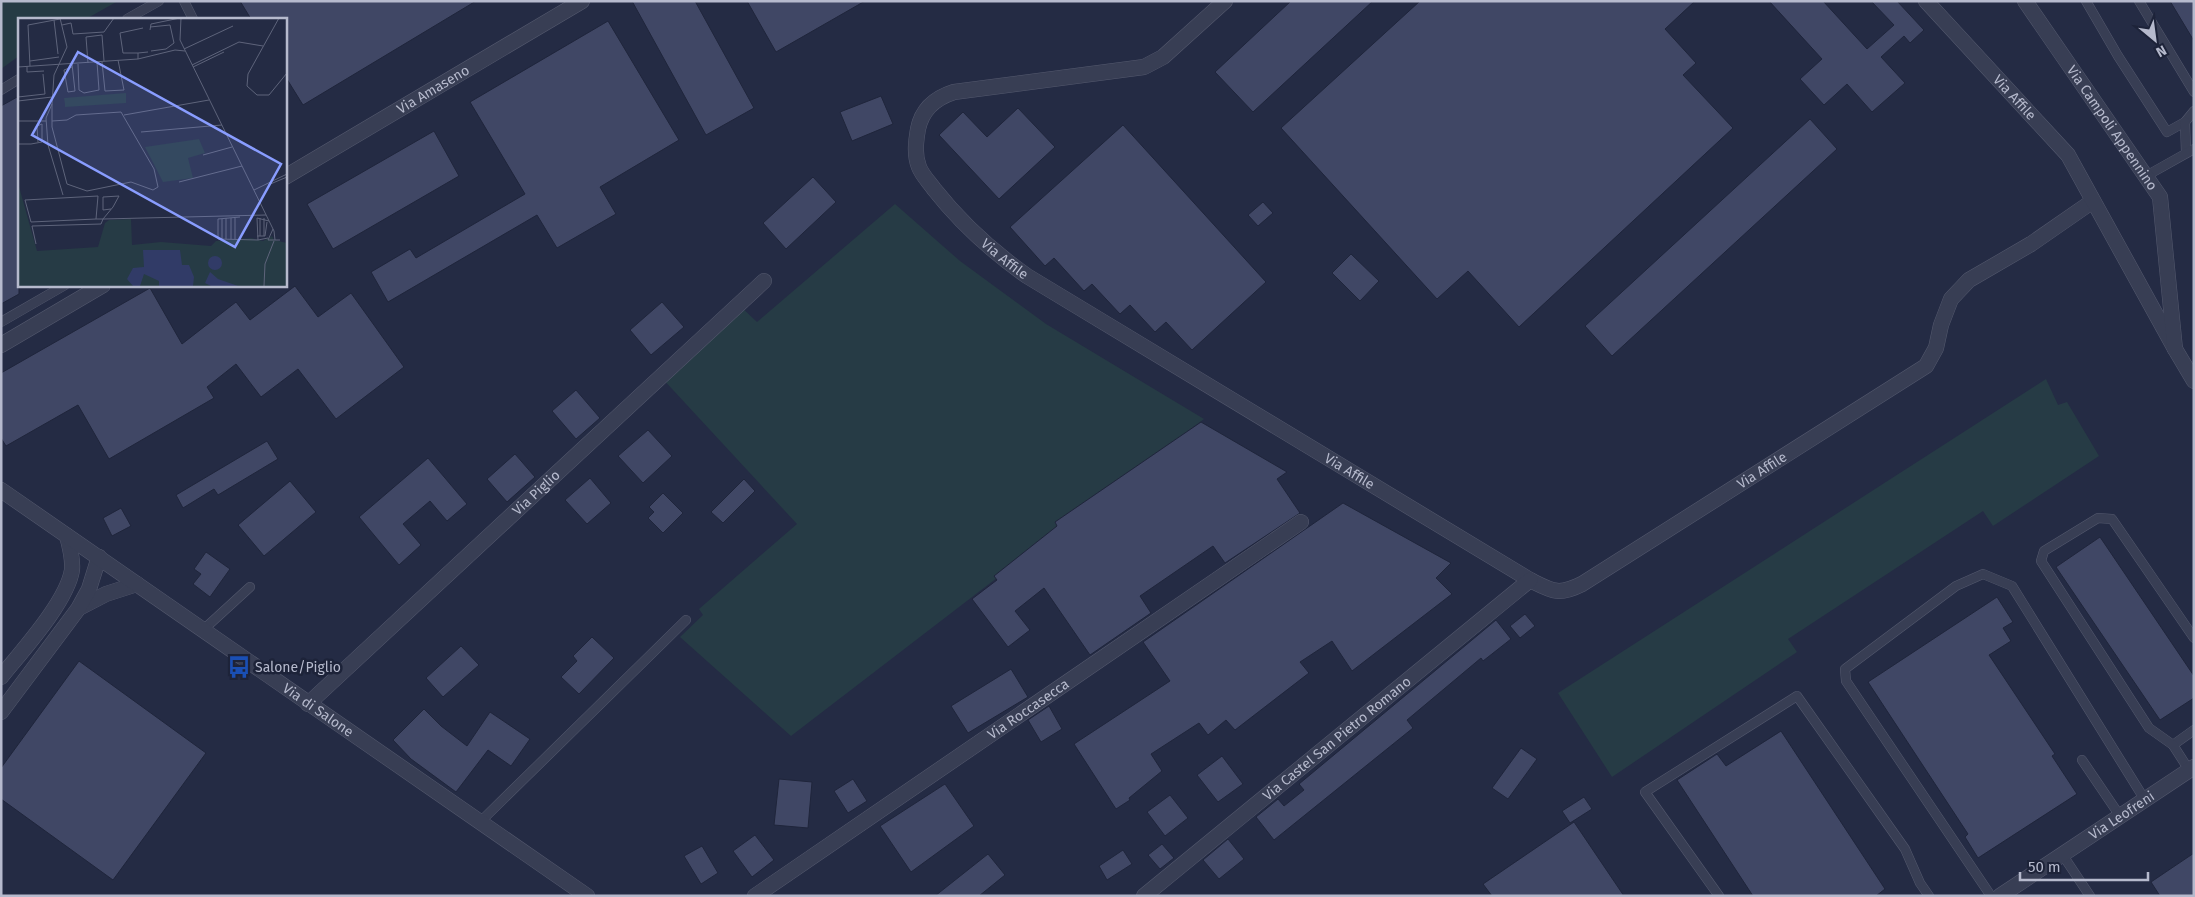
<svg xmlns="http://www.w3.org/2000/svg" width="2195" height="897" font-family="'Fira Sans',sans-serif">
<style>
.green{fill:#263b45}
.building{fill:#404765;stroke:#1f253b}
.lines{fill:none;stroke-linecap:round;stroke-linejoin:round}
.service-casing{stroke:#54596e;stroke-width:10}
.minor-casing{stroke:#54596e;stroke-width:16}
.tertiary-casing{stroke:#54596e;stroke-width:16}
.service{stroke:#383e54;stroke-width:9}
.minor{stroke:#383e54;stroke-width:15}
.tertiary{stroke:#383e54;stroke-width:15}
.labels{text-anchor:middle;stroke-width:5;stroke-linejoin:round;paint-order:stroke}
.street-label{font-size:14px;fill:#b6bacd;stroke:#1d2339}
.poi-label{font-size:14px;fill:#b6bacd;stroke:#1d2339;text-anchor:start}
.inset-road{fill:none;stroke:#5e647b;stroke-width:1}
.view{fill:#899dff;fill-opacity:0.15;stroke:#899dff;stroke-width:2.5}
.inset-edge{fill:none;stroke:#b6bacd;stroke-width:2.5}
</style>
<rect width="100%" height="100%" fill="#242b44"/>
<g class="green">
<polygon points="1,1 118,1 86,19 19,19 19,56 1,69"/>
<polygon points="895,204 960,261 1046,324 1204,419 791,736 680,637 703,615 699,609 797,524 661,377 739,305 757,322"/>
<polygon points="2046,379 2058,405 2067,402 2099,456 1993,526 1983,511 1788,639 1797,652 1612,777 1558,693"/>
</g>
<g class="building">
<polygon points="240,1 476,1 303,105 285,76 285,19 251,19"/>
<polygon points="632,1 695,1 754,108 706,135"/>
<polygon points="747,1 865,1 776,52"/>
<polygon points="1291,1 1373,1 1253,112 1215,72"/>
<polygon points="1420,1 1695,1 1665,29 1696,63 1683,75 1733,128 1519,327 1468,271 1437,299 1281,128"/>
<polygon points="1769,1 1823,1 1867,49 1894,25 1871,1 1897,1 1924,30 1910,43 1904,36 1881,57 1905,83 1872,112 1847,84 1824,105 1800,79 1822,59"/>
<polygon points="2170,1 2194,1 2194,41"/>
<polygon points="608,21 679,140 600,187 616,214 557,248 537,215 388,302 371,272 410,249 416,258 525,194 470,102"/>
<polygon points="19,96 19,294 1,304 1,106"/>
<polygon points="881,96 893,124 852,141 840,112"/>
<polygon points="1018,108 1055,147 999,199 939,135 963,112 987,137"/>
<polygon points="1810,119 1837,149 1612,356 1585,326"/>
<polygon points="1123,125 1266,282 1192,350 1166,322 1155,332 1130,305 1120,314 1092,284 1084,291 1054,258 1045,266 1010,227"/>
<polygon points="434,131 459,176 333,249 307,204"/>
<polygon points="813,177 836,202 786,249 763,223"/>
<polygon points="1263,202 1273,213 1258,226 1248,215"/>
<polygon points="1351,254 1379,281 1360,301 1332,273"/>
<polygon points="295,286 318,317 351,293 404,367 336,419 298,369 261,397 236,364 207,387 214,398 109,459 78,405 6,446 1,438 1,373 150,288 182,344 236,302 250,320"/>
<polygon points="662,302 684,327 651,355 630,330"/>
<polygon points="576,390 600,418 576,439 552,411"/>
<polygon points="1201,422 1287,472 1277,479 1300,513 1225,563 1213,546 1140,596 1151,613 1090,655 1044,588 1015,611 1030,630 1008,647 972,599 997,580 994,576 1057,526 1055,522"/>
<polygon points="648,430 672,456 643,483 618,456"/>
<polygon points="267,441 278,459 218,495 214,489 183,508 176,495"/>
<polygon points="515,454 535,477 507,502 487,479"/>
<polygon points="428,458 467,504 447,521 430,501 403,524 421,545 399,565 359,517"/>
<polygon points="590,478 611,503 587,524 565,500"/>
<polygon points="744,479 755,491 723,523 711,512"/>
<polygon points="290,481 316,512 264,556 238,525"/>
<polygon points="663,493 683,513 663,533 648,518 654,512 649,507"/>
<polygon points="1343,503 1451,563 1436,578 1452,594 1352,671 1332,641 1300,662 1309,673 1235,730 1226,720 1208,735 1199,723 1151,754 1162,771 1129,798 1130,800 1116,809 1074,744 1170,681 1143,642"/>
<polygon points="121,508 131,526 112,536 103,518"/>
<polygon points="2100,537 2194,676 2194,698 2160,720 2056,567"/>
<polygon points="206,552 230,569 210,597 193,584 201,574 194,569"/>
<polygon points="1997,597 2013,622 2003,628 2011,641 1989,655 2055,754 2052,756 2077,794 1978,858 1965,837 1968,834 1868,682"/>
<polygon points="1525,614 1535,626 1520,638 1510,626"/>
<polygon points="1496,620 1511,639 1483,661 1481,658 1407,720 1413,728 1274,840 1256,817 1278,799 1284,806 1304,790 1299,784"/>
<polygon points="592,637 614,658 579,694 561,677 577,661 573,656"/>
<polygon points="461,646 479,665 443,697 426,678"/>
<polygon points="79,661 206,753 113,880 1,799 1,768"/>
<polygon points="1011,669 1028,697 968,733 951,706"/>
<polygon points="1049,706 1062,729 1041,742 1028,720"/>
<polygon points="424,709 441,726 467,746 490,712 530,739 511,766 488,750 456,792 411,759 393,740"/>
<polygon points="1781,731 1885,889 1876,896 1753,896 1677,780 1717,754 1726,766"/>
<polygon points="1521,748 1537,759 1508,799 1492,788"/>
<polygon points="1222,756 1243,784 1218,802 1197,775"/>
<polygon points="779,779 812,782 808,828 774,825"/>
<polygon points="853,779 867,801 848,813 834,791"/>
<polygon points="945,784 974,826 911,872 880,826"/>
<polygon points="1170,795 1188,818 1165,836 1147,812"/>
<polygon points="1584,797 1592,809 1570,823 1562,811"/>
<polygon points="1574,822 1624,896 1492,896 1483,884"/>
<polygon points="755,835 774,860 752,877 733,851"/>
<polygon points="1228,839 1244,859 1219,879 1203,860"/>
<polygon points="1162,844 1174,858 1160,869 1148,855"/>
<polygon points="702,846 718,873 701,884 684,856"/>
<polygon points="1123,850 1132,864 1107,880 1099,866"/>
<polygon points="2194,853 2194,896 2160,896 2151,882"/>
<polygon points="988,854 1005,875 979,896 935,896"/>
</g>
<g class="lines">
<defs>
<g id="service">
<polyline points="184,1 193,19"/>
<polyline points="2086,1 2118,56 2167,132 2185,122 2194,111"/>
<polyline points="2139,1 2194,92"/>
<polyline points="127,19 159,1"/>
<polyline points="1,90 19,79"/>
<polyline points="2185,122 2186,153"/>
<polyline points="2146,176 2194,149"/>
<polyline points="1,322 65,285"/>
<polyline points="203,630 250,587"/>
<polyline points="2173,745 2194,730"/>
<polyline points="2082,760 2120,816"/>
<polyline points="2189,770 2173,745 2149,728 2041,561 2044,551 2098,518 2112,519 2194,638"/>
<polyline points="480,822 686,620"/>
<polyline points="2062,854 2090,896"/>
<polyline points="1719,896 1645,792 1797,696 1905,849 1920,883 1929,896"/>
<polyline points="1991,896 1846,681 1845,669 1956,586 1983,574 2012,586 2145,800"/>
</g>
<g id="minor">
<path id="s1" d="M1225,1l-62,56 -19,10 -190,25c-19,6 -32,17 -36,37 -2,12 -4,25 1,38 3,8 10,15 15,22 26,33 59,63 93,87l503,304c22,11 28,16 52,4l344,-218 10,-18 5,-23 10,-26 18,-19 62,-36 62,-43"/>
<path id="s2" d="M1926,1l142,154 107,194"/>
<path id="s3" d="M2025,1l135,196 15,152 19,32"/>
<path id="s4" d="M285,177l297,-176"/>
<polyline points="1,345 103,285"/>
<polyline points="79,608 106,594 137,584"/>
<path d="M1,677c20,-25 66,-75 71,-107 1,-11 -2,-23 -5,-34"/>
<path id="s5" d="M308,704l456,-423"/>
<polyline points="1,712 78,609 89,589 99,557"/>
<path id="s6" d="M755,896l546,-374"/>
<path id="s7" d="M1144,896l386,-316"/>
<path id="s8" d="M2000,896l194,-129"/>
</g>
<g id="tertiary">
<path id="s9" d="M1,490l586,406"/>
</g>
</defs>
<use href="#service" class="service-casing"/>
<use href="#minor" class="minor-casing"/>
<use href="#tertiary" class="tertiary-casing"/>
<use href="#service" class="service"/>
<use href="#minor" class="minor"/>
<use href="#tertiary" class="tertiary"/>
</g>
<defs>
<symbol id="bus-bare" viewBox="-9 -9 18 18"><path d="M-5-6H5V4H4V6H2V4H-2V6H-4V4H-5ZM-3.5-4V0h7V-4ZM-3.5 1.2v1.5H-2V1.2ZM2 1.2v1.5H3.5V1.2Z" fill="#1a4fb4" stroke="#1d2339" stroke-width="2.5" paint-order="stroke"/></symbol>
</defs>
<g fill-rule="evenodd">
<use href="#bus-bare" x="223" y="651" width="32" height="32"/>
</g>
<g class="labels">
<g class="street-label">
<text dy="5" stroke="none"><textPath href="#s4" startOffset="172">Via Amaseno</textPath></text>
<text dy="5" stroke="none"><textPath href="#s2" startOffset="131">Via Affile</textPath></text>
<text dy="5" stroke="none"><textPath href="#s3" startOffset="154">Via Campoli Appennino</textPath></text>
<text dy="5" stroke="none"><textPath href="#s1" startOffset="516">Via Affile</textPath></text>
<text dy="5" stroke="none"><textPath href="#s1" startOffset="921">Via Affile</textPath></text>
<text dy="5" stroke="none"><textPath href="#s1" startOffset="1400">Via Affile</textPath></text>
<text dy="5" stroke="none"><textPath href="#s5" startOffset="311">Via Piglio</textPath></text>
<text dy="5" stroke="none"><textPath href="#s6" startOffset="331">Via Roccasecca</textPath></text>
<text dy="5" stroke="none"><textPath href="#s9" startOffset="386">Via di Salone</textPath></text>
<text dy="5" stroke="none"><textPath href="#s7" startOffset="249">Via Castel San Pietro Romano</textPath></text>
<text dy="5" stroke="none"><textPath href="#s8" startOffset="146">Via Leofreni</textPath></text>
</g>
<g class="poi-label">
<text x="255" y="672">Salone/Piglio</text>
</g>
</g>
<g transform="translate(18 18)">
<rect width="269" height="269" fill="#242b44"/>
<path d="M108,75v10l-61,4v-3l-1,-6zM181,121l6,14 -17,5 5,20 -30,4 -18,-35zM0,165l19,68 61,-4 7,-24 4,-3 22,-1 1,26 29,-3 50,4 5,-5 35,-3 12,3 9,-5 2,4 13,3v43h-269z" fill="#263b45"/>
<path d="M125,232h37l2,15h7l5,12 -1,9h-34v-5l-15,-7 -4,12h-7l-6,-7 6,-11 11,-1zM190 245a7 7 0 1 1 14 0a7 7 0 1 1-14 0ZM192,254l8,7 20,7h-27l-6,-3z" fill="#313b67"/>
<path class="inset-road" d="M42,0l7,29 -13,28 -2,29 -6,14 2,27 15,50M163,0l-1,22 94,191 1,9M261,0l-31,56 -1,12 10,9h12l18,-22M36,2l4,34M44,7l9,-2 2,11 31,-2 10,-14M132,9l20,-2 4,18 -8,6 -15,2M132,12l1,-6 29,-6M166,31l49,-23M120,35h-15l-3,-20 23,-5M120,41v-6l10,-1M12,43l29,-4M84,44l3,29 19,-1 -6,-30M70,45l-2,-26 16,-2 2,26M54,46l3,27 -7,1 -4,-22 8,-3M60,46l1,26 5,3 15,-3 -2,-28M174,47l47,-23 24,4M9,48v6l17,-1M12,48l-2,-41 32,-6M0,49l120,-8 37,-9 10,1M175,49l31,-15M0,79l27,-3 -2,-20M0,83l34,-4M106,97l85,-15M0,103h28M34,103l15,-1 9,-5 45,-3 33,57 4,18 -5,3 -22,-8 -44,9 -20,-7 -15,-57v-23M123,114l81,-7M0,126h13l11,-2v-18l-5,2 1,16M185,137l29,-8M161,164l63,-16M250,167l19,-8M236,172l33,-16M222,199l-22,2v20l40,1M208,200v21M213,200v21M217,200v21M246,200v18M78,201l2,-23 -73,4 6,22 65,-3h7l10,-12 6,-11 -16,1v13l8,-1M255,211l-5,11h12M239,218h8l2,-14M242,218v-18M250,220l-10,2 -1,-22 12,3M204,221v-20M18,226l-4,-18 69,-2 2,-5 163,-4M246,268l1,-22 9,-23"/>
<path class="view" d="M60,34l203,112 -46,83 -203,-112z"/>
<rect width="269" height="269" class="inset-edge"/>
</g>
<rect width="2195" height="897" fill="none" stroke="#b6bacd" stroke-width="5"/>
<g transform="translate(2155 40) rotate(151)" stroke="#1d2339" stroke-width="4" paint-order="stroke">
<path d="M0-4L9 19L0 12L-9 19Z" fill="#b6bacd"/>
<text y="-8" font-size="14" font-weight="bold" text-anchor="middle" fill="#b6bacd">N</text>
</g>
<path d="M2020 872v8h128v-8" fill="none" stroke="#b6bacd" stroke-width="2.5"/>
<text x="2028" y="872" font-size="15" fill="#b6bacd" stroke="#1d2339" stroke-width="4" paint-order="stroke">50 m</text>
</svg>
